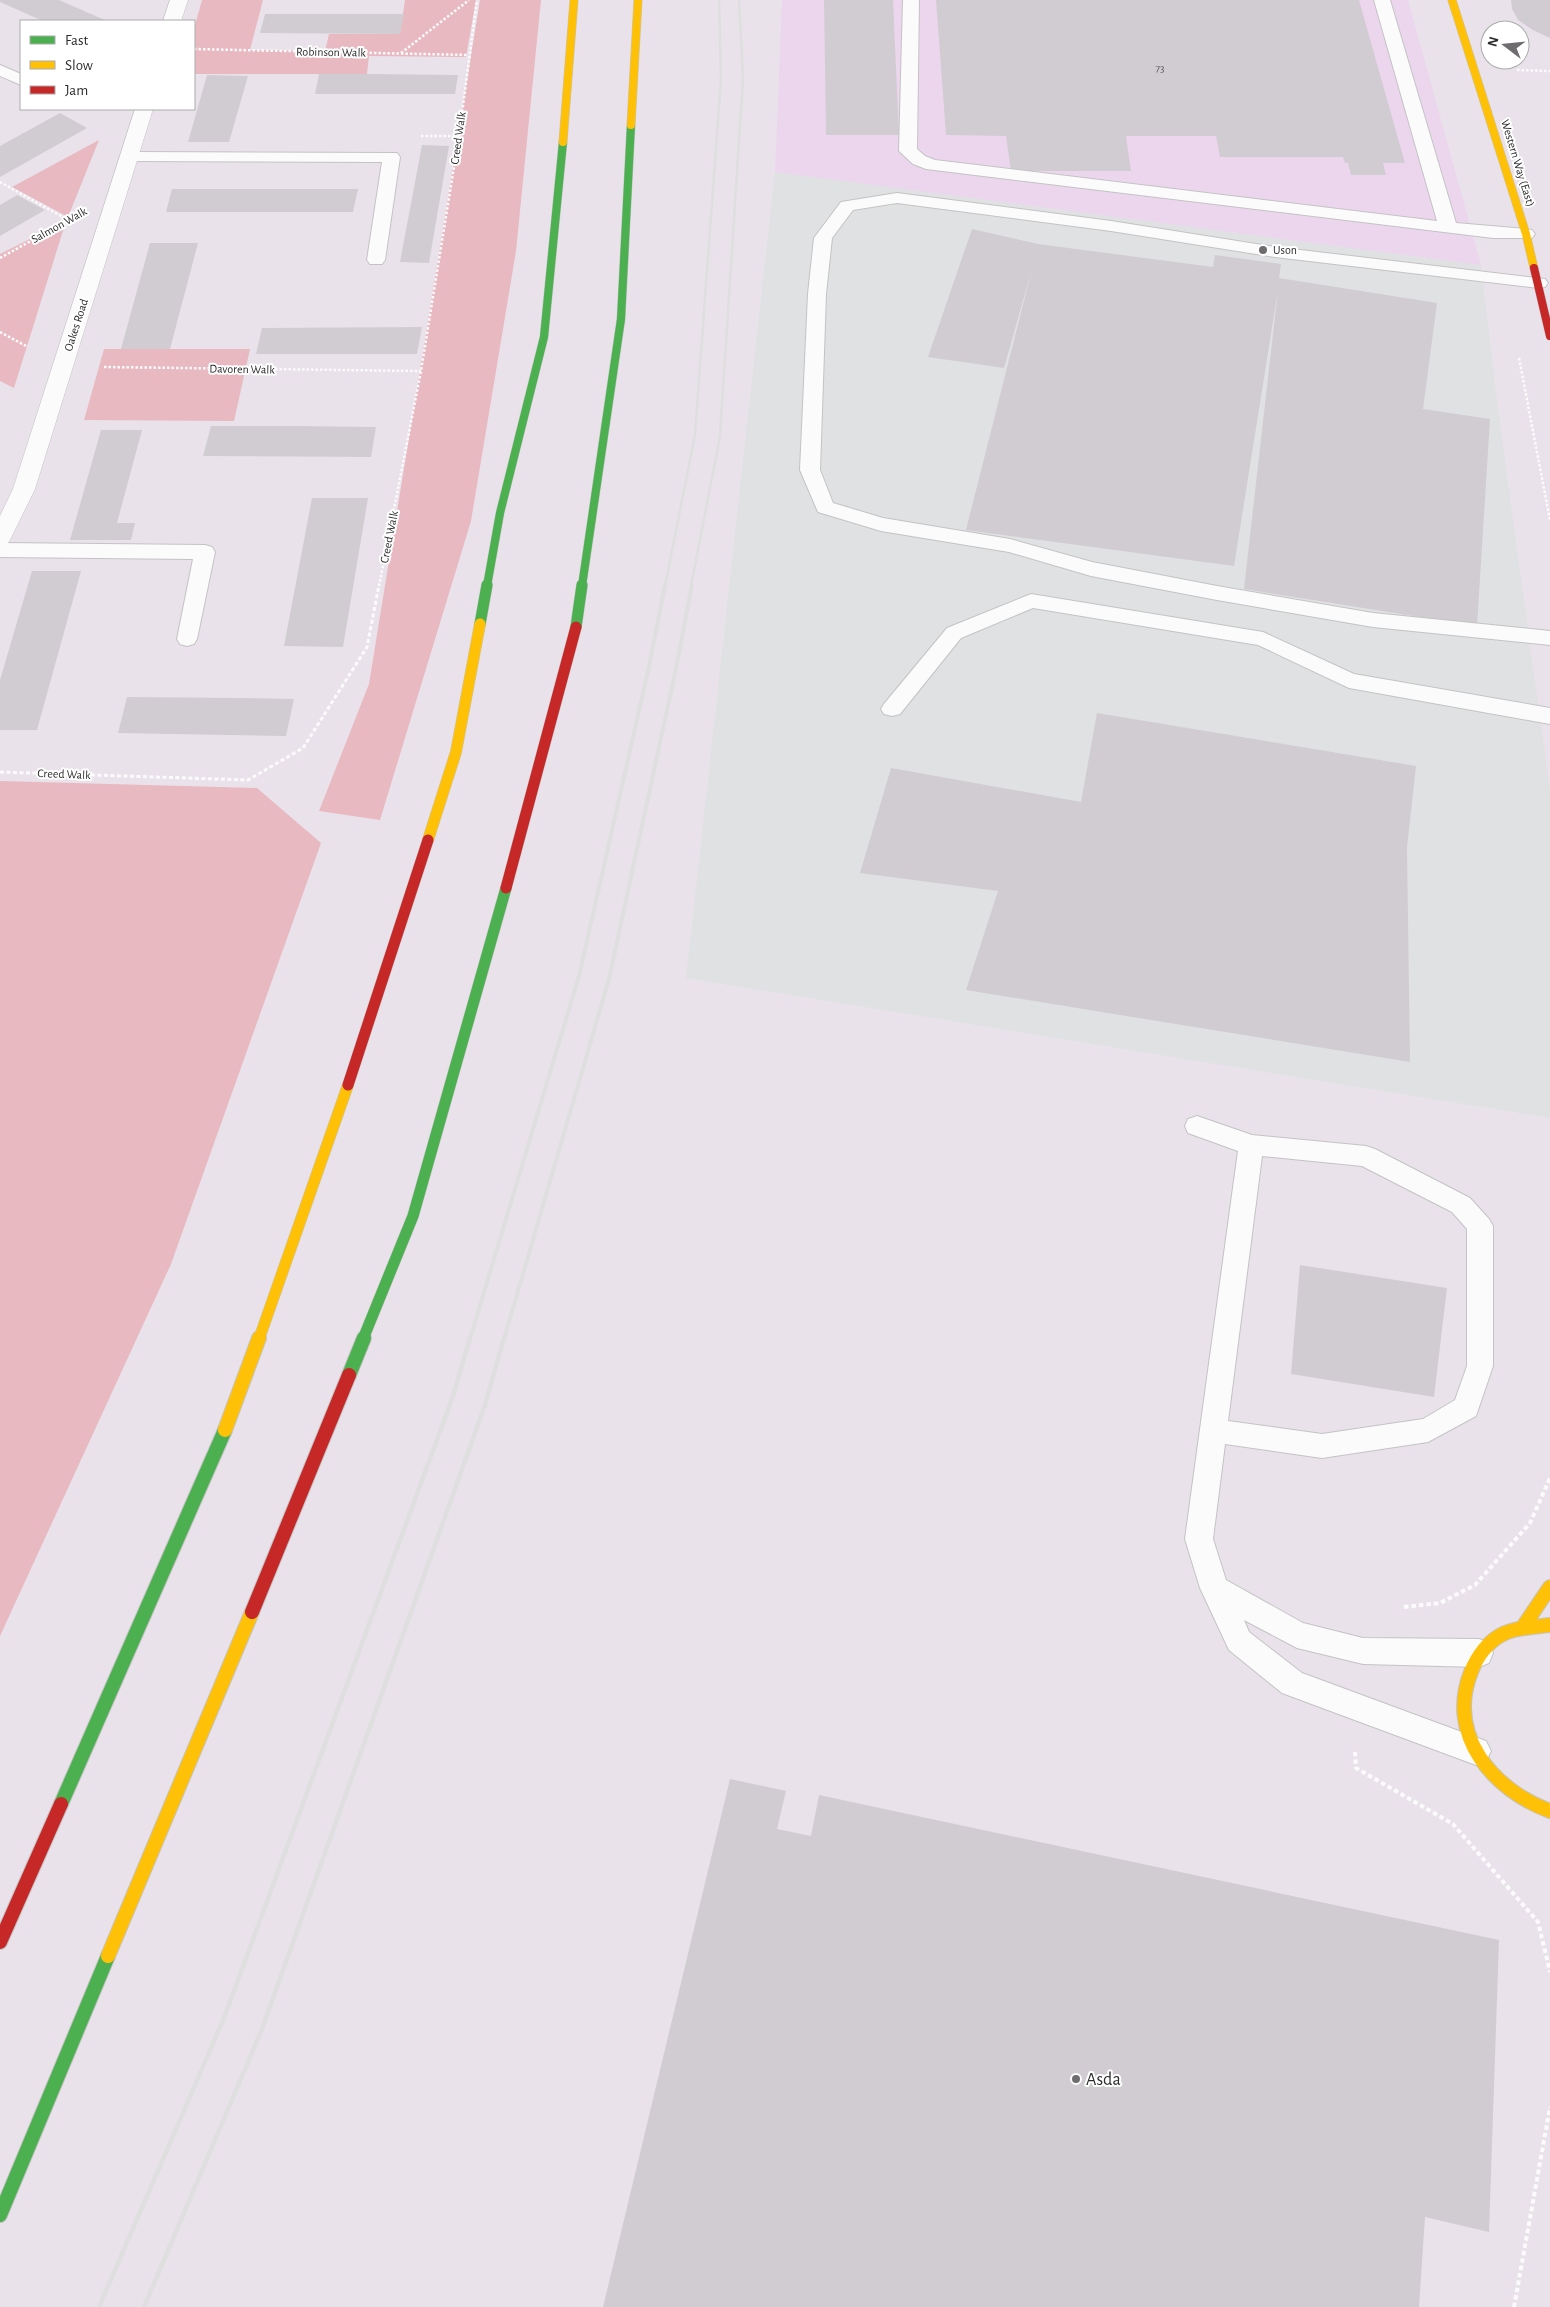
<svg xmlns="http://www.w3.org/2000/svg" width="1550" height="2307" font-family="'Alegreya Sans',sans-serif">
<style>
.industrial{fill:#dfe1e2}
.education{fill:#ecd6ee}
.green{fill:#e8b9c0}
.building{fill:#d1ccd2}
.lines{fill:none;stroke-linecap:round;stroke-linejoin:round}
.lane-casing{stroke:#c4c3c4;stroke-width:2}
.street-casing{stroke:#c4c3c4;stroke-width:1}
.fast-far2-casing{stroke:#c4c3c4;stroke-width:9}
.fast-far1-casing{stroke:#c4c3c4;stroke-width:12}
.fast-casing{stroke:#c4c3c4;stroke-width:16}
.slow-far2-casing{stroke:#c4c3c4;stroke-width:9}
.slow-far1-casing{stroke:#c4c3c4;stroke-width:12}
.slow-casing{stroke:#c4c3c4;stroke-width:16}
.jam-far2-casing{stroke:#c4c3c4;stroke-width:9}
.jam-far1-casing{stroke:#c4c3c4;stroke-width:12}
.jam-casing{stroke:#c4c3c4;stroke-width:16}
.path-far2{stroke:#fcfbfc;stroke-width:2.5;stroke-dasharray:2.5 2;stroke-linecap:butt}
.path-far1{stroke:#fcfbfc;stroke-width:3;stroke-dasharray:4 2.5;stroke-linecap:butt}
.path{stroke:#fcfbfc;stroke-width:4;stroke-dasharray:4.5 3;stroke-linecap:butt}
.lane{fill:#fcfbfc;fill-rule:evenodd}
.street{fill:#fcfbfc;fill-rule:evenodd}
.fast-far2{stroke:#4caf50;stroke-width:8}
.fast-far1{stroke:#4caf50;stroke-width:11}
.fast{stroke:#4caf50;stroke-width:14}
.slow-far2{stroke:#ffc107;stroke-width:8}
.slow-far1{stroke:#ffc107;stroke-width:11}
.slow{stroke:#ffc107;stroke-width:14}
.jam-far2{stroke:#c62828;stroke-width:8}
.jam-far1{stroke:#c62828;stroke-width:11}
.jam{stroke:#c62828;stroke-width:14}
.rail-far2{stroke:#dedfde;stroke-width:2.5}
.rail-far1{stroke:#dedfde;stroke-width:4}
.rail{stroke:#dedfde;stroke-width:4.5}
.poi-dot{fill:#6e6c6e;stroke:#fff;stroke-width:2}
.labels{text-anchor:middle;stroke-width:4;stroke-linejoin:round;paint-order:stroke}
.far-number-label{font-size:11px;fill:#575657}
.far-street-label{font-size:12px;fill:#2c2c2c;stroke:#fff}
.far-poi-label{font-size:12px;fill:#2c2c2c;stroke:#fff;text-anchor:start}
.near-poi-label{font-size:18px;fill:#2c2c2c;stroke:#fff;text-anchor:start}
</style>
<rect width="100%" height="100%" fill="#e9e2ea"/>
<polygon class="industrial" points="775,172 1481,265 1497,401 1550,792 1550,1118 686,978"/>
<polygon class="education" points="782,0 1408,0 1481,265 775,172"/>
<g class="green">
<polygon points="202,0 263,0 250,50 325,51 329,34 400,34 405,0 476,0 466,57 369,56 367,74 194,74 194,29"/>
<polygon points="480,0 541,0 516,251 471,521 380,820 319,811 369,684"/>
<polygon points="99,140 68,217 12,187"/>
<polygon points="66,221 14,388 0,381 0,254"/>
<polygon points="104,349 250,349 234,421 84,420"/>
<polygon points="0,781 257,788 321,843 171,1264 0,1636"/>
</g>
<g class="building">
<polygon points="0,0 59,0 107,21 43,21 0,2"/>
<polygon points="824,0 893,0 899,135 826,135"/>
<polygon points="936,0 1359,0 1405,163 1383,163 1386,175 1351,175 1348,163 1345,163 1343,157 1220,157 1216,136 1126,136 1131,171 1011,171 1006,136 946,135"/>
<polygon points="1511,0 1550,0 1550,38 1533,30 1518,20 1512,9"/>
<polygon points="265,14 404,14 400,34 260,33"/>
<polygon points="319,74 367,74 458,75 455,94 315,94"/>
<polygon points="207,75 248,76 229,142 188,142"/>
<polygon points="60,113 87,128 0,177 0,146"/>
<polygon points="422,145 449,146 429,263 400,262"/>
<polygon points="172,189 358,189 353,212 166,212"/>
<polygon points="17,195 45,210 0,236 0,205"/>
<polygon points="972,229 1038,244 1213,267 1215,255 1281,264 1279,278 1437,303 1423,409 1490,419 1477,626 1244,589 1278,290 1234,566 966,530 1032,269 1004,368 928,357"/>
<polygon points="150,243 198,243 170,349 121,349"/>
<polygon points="422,327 417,354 256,354 262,328"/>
<polygon points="211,426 293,426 376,427 371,457 203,456"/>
<polygon points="101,430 142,430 117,523 135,523 131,540 70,540"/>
<polygon points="312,498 368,498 343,647 284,646"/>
<polygon points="32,571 81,571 37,730 0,730 0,680"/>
<polygon points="127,697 238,698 294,699 286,736 118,733"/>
<polygon points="1097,713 1416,766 1407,847 1410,1062 966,990 998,891 860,873 891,768 1081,802"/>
<polygon points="1300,1265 1447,1288 1434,1397 1291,1374"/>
<polygon points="730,1779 786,1791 777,1829 811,1836 819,1795 1499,1940 1489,2232 1425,2217 1419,2307 603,2307"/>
</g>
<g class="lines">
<defs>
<g id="lane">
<polygon points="903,0 919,0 917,149 925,156 935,160 1437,221 1374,0 1390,0 1456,223 1526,229 1532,230 1535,234 1532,238 1493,238 926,169 913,164 899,151"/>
<polygon points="0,65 21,74 21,85 0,76"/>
<polygon points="129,152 397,153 400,157 385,260 382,264 370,264 367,260 382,162 123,161 120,157 123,153"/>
<polygon points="897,193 1111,221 1275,247 1545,279 1548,283 1545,287 1539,288 1275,257 1111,231 897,203 853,210 832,238 826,294 820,470 833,503 883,518 1010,539 1092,562 1217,586 1373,613 1550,631 1550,645 1373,627 1217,600 1091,576 1009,552 881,531 818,512 800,470 808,294 814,238 841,202"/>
<polygon points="0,543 205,545 212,547 215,552 197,639 194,644 187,646 180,644 177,639 193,559 0,557"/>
<polygon points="1031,594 1263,632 1354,674 1550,708 1550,724 1349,688 1258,645 1033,608 961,638 900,714 892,716 884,714 881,709 884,704 947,628"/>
<path d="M1197,1116l55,19 114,11 9,3 95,49 19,21 4,7v140l-17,50 -48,26 -106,16 -97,-14 -12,95 13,41 77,43 60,15 116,1 10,4 4,10 -4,10 -10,4 -116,-3 -66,-16 -53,-28 5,12 53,41 184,68 5,10 -5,10 -10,4 -194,-72 -53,-43 -29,-62 -15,-49 53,-388 -50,-18 -3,-7 3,-7zM1262,1156l100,10 90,46 15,17v137l-12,34 -32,19 -101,15 -94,-13z"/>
</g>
<g id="street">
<polygon points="170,0 188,0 181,21 163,21"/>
<polygon points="135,109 153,109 35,489 11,538 8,543 0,545 0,516 13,489"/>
</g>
<g id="fast-far2">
<polyline points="487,586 500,513 544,337 563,142"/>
<polyline points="582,586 621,319 631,125"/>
</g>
<g id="fast-far1">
<polyline points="480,624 487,585"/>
<polyline points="576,627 582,585"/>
<polyline points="363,1339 413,1216 506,888"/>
</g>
<g id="fast">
<polyline points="349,1375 364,1338"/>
<polyline points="61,1804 225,1430"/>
<polyline points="0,2215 108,1956"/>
</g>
<g id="slow-far2">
<polyline points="1452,0 1526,234 1534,268"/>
<polyline points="631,125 638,0"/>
<polyline points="563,142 574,0"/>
</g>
<g id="slow-far1">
<polyline points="428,840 456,752 480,624"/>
<polyline points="259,1339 348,1085"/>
</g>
<g id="slow">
<polyline points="225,1430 259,1338"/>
<path d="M1550,1625c-15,2 -31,2 -45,8 -16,7 -28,23 -34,39 -25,63 22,118 79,139"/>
<polyline points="1523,1627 1550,1587"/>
<polyline points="108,1956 252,1612"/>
</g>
<polyline id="jam-far2" points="1534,268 1550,336"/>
<g id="jam-far1">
<polyline points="506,888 576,627"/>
<polyline points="348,1085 428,840"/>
</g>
<g id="jam">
<polyline points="252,1612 349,1375"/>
<polyline points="0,1942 61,1804"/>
</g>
</defs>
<use href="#lane" class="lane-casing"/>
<use href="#street" class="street-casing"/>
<use href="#fast-far2" class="fast-far2-casing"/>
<use href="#fast-far1" class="fast-far1-casing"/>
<use href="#fast" class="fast-casing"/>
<use href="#slow-far2" class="slow-far2-casing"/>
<use href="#slow-far1" class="slow-far1-casing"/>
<use href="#slow" class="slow-casing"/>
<use href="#jam-far2" class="jam-far2-casing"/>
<use href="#jam-far1" class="jam-far1-casing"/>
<use href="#jam" class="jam-casing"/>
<g class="path-far2">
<polyline points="194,49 468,55"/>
<polyline points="401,53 469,0"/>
<polyline points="1517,70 1550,71"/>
<polyline points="421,136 459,136"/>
<polyline points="0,182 68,220"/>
<polyline points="0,258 67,221"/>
<polyline points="0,332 28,347"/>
<polyline points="1519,358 1550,520"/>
<polyline points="104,367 421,371"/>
<polyline points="379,586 421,371 459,136 477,0"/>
</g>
<polyline class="path-far1" points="0,772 248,780 303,748 367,647 379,585"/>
<g class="path">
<polyline points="1404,1607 1440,1603 1475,1585 1530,1523 1550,1478"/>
<polyline points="1355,1752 1356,1768 1453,1824 1538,1922 1550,1972"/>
<polyline points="1514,2307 1550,2107"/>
</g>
<use href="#lane" class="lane"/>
<use href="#street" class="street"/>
<use href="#fast-far2" class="fast-far2"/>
<use href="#fast-far1" class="fast-far1"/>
<use href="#fast" class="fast"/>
<use href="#slow-far2" class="slow-far2"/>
<use href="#slow-far1" class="slow-far1"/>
<use href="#slow" class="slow"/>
<use href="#jam-far2" class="jam-far2"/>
<use href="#jam-far1" class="jam-far1"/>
<use href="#jam" class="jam"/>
<g class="rail-far2">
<polyline points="665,586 695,435 721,79 719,0"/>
<polyline points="691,586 720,436 743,79 739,0"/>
</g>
<g class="rail-far1">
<polyline points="470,1339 579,976 648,671 665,585"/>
<polyline points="504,1339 609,979 675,673 692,585"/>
</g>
<g class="rail">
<polyline points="99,2307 224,2018 452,1399 470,1338"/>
<polyline points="144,2307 262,2029 485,1405 504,1338"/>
</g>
</g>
<g class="poi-dot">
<circle cx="1263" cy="250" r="5"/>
<circle cx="1076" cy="2079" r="5"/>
</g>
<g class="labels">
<g class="far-number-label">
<text x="1160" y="72">73</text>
</g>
<g class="far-street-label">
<text transform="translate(331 52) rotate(1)" y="4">Robinson Walk</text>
<text transform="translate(458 138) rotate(-82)" y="4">Creed Walk</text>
<text transform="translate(1518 163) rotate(73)" y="4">Western Way (East)</text>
<text transform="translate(59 225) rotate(-29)" y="4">Salmon Walk</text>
<text transform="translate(76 325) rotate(-72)" y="4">Oakes Road</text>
<text transform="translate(242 369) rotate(1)" y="4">Davoren Walk</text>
<text transform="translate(389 537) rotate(-79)" y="4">Creed Walk</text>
<text transform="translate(64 774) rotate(2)" y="4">Creed Walk</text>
</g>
<g class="far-poi-label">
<text x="1273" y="254">Uson</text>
</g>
<g class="near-poi-label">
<text x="1086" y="2085">Asda</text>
</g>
</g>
<rect x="20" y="20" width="175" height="90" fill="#ffffff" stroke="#ababab"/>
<rect x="30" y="36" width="25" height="8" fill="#4caf50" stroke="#ababab"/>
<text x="65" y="45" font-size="15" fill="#2c2c2c">Fast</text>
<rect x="30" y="61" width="25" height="8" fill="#ffc107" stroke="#ababab"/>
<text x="65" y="70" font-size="15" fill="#2c2c2c">Slow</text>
<rect x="30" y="86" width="25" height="8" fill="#c62828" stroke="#ababab"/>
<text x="65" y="95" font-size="15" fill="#2c2c2c">Jam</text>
<g transform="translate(1505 45) rotate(286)"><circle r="24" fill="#ffffff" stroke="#ababab"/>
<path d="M0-4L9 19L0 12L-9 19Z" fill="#6e6c6e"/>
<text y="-8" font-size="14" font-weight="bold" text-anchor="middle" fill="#2c2c2c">N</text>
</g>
</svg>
